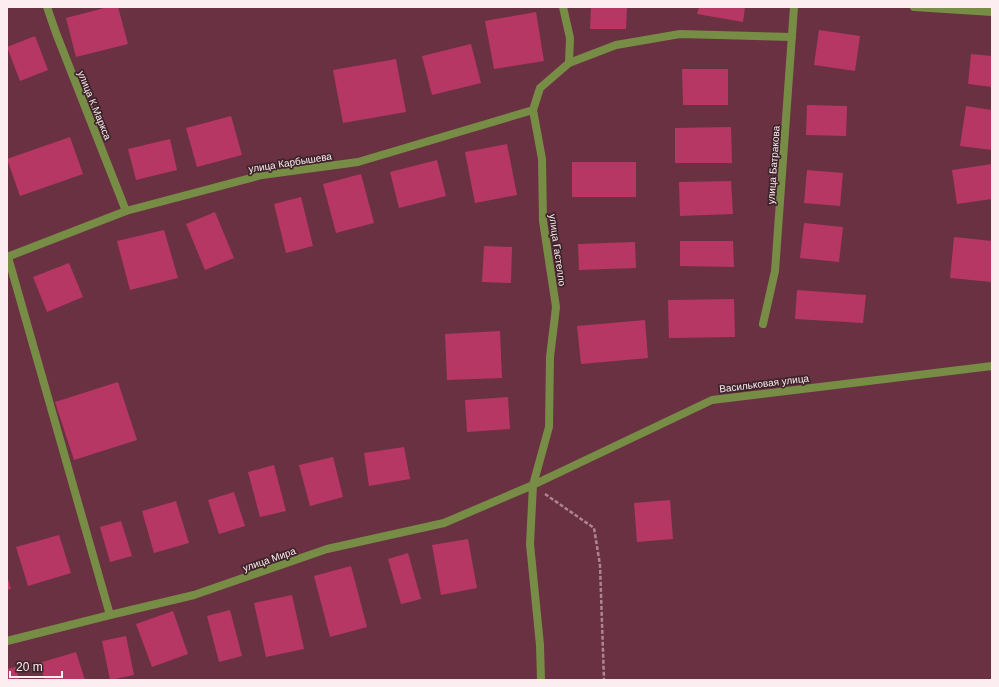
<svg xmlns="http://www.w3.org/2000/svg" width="999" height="687" font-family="Arial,sans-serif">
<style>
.building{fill:#b63764}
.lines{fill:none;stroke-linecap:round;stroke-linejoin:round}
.path{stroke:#ac8691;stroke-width:2.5;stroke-dasharray:4 2;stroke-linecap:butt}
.lane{stroke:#778c44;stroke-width:8}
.street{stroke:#778c44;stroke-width:8}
.labels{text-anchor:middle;stroke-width:3.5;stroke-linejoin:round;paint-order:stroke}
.street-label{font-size:10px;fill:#fcedf0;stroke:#3e232a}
</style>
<rect width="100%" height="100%" fill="#6a3142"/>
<g class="building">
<polygon points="108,7 118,7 128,44 76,57 66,18"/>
<polygon points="591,7 627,7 626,29 590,29"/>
<polygon points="699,7 745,7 743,22 697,14"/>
<polygon points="536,12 544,61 494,69 485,21"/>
<polygon points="819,30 860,36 855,71 814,65"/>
<polygon points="35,36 48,70 20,81 7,47"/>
<polygon points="471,44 481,83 432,95 422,56"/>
<polygon points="971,54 992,56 992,87 968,84"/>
<polygon points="396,59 406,112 343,123 333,70"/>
<polygon points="682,69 728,69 728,105 683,105"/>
<polygon points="807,105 847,106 846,136 806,135"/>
<polygon points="966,106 992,110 992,150 960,146"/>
<polygon points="231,116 242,155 197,167 186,128"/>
<polygon points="731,127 732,163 675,163 675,128"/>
<polygon points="70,137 83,174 20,196 7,159"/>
<polygon points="170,139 177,170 136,180 128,149"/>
<polygon points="507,144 517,195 475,203 465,152"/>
<polygon points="437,160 446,196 399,208 390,172"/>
<rect x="572" y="162" width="64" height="35"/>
<polygon points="992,164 992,199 957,204 952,170"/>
<polygon points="807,170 843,173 840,206 804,203"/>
<polygon points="361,174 374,223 336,233 323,184"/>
<polygon points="731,181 733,214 680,216 679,182"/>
<polygon points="301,197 313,246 286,253 274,204"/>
<polygon points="215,212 234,258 205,270 186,224"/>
<polygon points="804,223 843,227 839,262 800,258"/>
<polygon points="164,230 178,278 130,290 117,241"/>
<polygon points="954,237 992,241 992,282 950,278"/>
<polygon points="680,241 733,241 734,267 680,266"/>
<polygon points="635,242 636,268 579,270 578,244"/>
<polygon points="484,246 512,247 511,283 482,282"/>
<polygon points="69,263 83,297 47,312 33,277"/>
<polygon points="797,290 866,295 863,323 795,319"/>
<polygon points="734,299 735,337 669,338 668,300"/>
<polygon points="645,320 648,358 581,364 577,326"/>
<polygon points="500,331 502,378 447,380 445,334"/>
<polygon points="118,382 137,440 74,460 55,402"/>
<polygon points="508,397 510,429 467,432 465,400"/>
<polygon points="404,447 410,479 369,486 364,453"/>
<polygon points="333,457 343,497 310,506 299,465"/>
<polygon points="274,465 286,511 260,517 248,472"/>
<polygon points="234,492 245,526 219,534 208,500"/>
<polygon points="670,500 673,539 637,542 634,503"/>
<polygon points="176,501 189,543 154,553 142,511"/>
<polygon points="121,521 132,556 110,562 100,527"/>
<polygon points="59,535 71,573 28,586 16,547"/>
<polygon points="468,539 477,588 441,595 432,545"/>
<polygon points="408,553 421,599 401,604 388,559"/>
<polygon points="351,566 367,627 330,637 314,576"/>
<polygon points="7,576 11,589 7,590"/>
<polygon points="292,595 304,649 266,657 254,603"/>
<polygon points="230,610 242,656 219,662 207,616"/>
<polygon points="173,611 188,654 152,667 136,624"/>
<polygon points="126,636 134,675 110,680 102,641"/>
<polygon points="76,652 85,680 45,680 39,663"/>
<polygon points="16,667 19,680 7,680 7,669"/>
</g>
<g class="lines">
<polyline class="path" points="545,494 594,528 600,565 604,680"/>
<polyline class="lane" points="8,257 110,615"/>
<g class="street">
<polyline points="47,7 56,33 126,211"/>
<polyline points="914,7 992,12"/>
<polyline points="569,63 616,45 680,34 792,37"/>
<polyline points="7,257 126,211 262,175 358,162 533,110"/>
<polyline points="763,324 775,271 794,7"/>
<polyline points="7,641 110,615 194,595 327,549 444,523 533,485 712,400 992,366"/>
<polyline points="541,680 540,645 530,544 533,485 549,427 550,357 556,307 543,221 542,159 533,110 540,88 569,63 570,38 563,7"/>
</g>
</g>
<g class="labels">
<g class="street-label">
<text transform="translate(95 105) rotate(68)" y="4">улица К.Маркса</text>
<text transform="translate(290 162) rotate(-9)" y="4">улица Карбышева</text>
<text transform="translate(773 165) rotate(-86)" y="4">улица Батракова</text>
<text transform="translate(558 250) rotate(82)" y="4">улица Гастелло</text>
<text transform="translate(764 383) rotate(-7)" y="4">Васильковая улица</text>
<text transform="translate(269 559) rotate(-19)" y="4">улица Мира</text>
</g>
</g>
<rect width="999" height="687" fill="none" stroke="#fcedf0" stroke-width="16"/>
<path d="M10 671v6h52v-6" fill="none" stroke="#fcedf0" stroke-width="2"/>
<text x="16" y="671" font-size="12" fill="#fcedf0" stroke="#3e232a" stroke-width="3" paint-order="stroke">20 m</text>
</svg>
